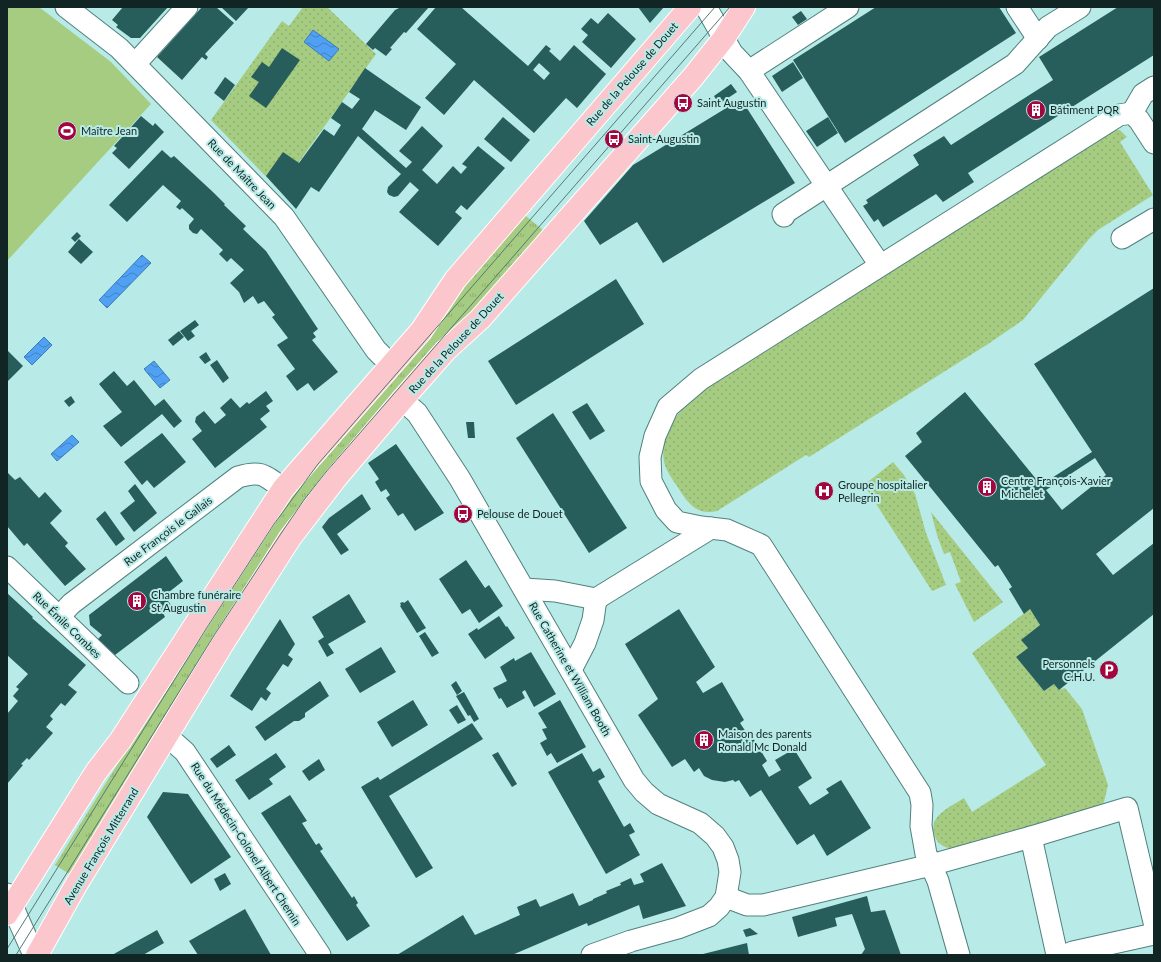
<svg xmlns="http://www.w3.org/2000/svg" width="1161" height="962" font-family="Lato,sans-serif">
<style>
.grass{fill:url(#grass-tufts)}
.garden{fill:url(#garden-dots)}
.pitch{fill:#a5cc80}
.water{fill:url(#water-waves);stroke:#3d7cb5}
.building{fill:#275e5b;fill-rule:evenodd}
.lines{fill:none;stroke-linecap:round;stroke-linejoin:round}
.minor-casing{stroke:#50817e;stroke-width:23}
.major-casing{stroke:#fff;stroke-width:24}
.minor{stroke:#fff;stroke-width:21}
.major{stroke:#fcc6cd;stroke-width:22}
.tram{stroke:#577876;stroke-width:1}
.labels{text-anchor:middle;stroke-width:4;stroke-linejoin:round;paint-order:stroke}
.street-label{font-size:11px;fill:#112524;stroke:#b8ebe7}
.poi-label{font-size:11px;fill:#112524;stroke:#b8ebe7;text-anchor:start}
</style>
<defs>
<pattern id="grass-tufts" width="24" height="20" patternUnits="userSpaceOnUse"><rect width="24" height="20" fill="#a5cc80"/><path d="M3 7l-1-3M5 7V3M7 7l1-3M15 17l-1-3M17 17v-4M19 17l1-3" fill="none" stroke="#8daf6e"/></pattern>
<pattern id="garden-dots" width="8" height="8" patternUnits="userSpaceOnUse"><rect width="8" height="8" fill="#a5cc80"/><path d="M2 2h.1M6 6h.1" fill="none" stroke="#8daf6e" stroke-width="1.8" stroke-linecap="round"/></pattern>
<pattern id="water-waves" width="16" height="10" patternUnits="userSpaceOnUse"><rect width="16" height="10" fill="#50a1f3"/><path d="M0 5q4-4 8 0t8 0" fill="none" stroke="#4183c5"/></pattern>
</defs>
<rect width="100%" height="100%" fill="#b8ebe7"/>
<polygon class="grass" points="521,212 548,234 331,476 71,875 55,865 269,520"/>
<g class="garden">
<polygon points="303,7 327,7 376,54 279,190 211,120 282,21 289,26"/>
<path d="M1115,130h5l7,7 -7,5 33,53 -55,35 -9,9 -66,81 -35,24 -179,113 -3,-2 -89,56c-21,5 -30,-9 -40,-25 -5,-7 -11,-16 -13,-24 -2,-10 0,-22 4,-30 7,-18 21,-30 35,-42z"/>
<polygon points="893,462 904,475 915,494 926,533 946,585 932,591 864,485"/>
<polygon points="931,512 1003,602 974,622 955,584 961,582 950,552 944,554 937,535"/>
<path d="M1030,609l10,16 -18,15 6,8 -12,9 28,34 10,-7 5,6 6,-2 17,21 26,76 -4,17 -5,6 -148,41c-9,-3 -15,-6 -17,-16 -5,-18 18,-27 30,-35l8,14 74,-47 -74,-112z"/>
</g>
<polygon class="pitch" points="7,7 39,7 111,62 151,104 7,261"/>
<g class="water">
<polygon points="313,30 339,49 329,61 304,42"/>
<polygon points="142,255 151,263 107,308 99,300"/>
<polygon points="44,337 52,345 32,365 24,357"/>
<polygon points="154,361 170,380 160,388 144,369"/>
<polygon points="72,435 79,442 57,461 51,454"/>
</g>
<g class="building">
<polygon points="123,7 168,7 140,38 131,38 116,27 118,25 112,20"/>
<polygon points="202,7 216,7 234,23 205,54 208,57 206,60 202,57 182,80 157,57"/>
<polygon points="221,7 249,7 236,21"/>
<polygon points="401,7 429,7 406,33 404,32 390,48 392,49 386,56 375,48 373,50 366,44 395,10"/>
<path d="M436,7h25l67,59 18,-21 5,4 -2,2 11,10 14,-16 32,29 -29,34 -11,-10 -32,35 -60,-53 -30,35 -19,-17 31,-34 -39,-35zM539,63l11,10 -6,7 -11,-10z"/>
<polygon points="638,7 664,7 650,23"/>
<polygon points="876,7 999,7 1016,33 845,143 793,60"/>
<polygon points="1118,7 1154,7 1154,55 968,173 974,182 943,202 936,194 883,227 878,219 874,222 863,206 868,203 866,200 919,165 913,155 944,136 951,145 1053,80 1039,57"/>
<polygon points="801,11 807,19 798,25 792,17"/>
<polygon points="608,13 636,39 611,68 582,42 588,35 581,29 591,18 598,24"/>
<polygon points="282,48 300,60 266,108 249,96 259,82 251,77 262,62 269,67"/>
<polygon points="793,62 803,78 782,92 772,76"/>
<polygon points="365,68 421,107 406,130 375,110 362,129 406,168 412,162 399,151 422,126 443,146 422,170 437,184 453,166 461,174 467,167 462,164 478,146 505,168 467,210 461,205 455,212 462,218 438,246 399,212 419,190 410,182 398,196 394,197 389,195 387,192 388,187 401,174 358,136 319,192 311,187 296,209 266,176 283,152 299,163 324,129 334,136 341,125 331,118 342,102 352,109 360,99 349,92"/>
<polygon points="225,77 235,85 224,101 214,93"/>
<polygon points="731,84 737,92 719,104 714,96"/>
<polygon points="741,99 795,183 663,263 637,222 600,245 584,221 633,165"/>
<polygon points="141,116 153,126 155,123 164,132 129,169 112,153 117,148 114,146"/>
<polygon points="503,117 530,140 511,162 484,139"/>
<polygon points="828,117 838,133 817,147 806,131"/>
<polygon points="162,150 171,158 174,156 214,193 225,204 224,205 246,226 243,229 266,251 318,329 313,333 316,337 312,340 338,372 314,391 308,383 297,391 286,376 295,369 277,345 288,338 272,317 275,315 264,301 258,304 253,296 244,303 239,292 230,283 244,270 231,258 227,262 219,254 223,250 201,229 197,234 193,233 189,229 189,225 194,219 182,208 180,210 176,207 181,201 163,185 127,222 109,205"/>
<polygon points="77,232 81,236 75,242 71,238"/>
<polygon points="79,239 93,252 81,264 68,252"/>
<polygon points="616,279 644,324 516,405 488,361"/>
<path d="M1154,288v220l-58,46 17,21 41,-32v71l-95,76 -5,-6 -10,7 -28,-34 12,-9 -7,-8 19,-15 -10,-16 -6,5 -15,-25 3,-2 -14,-22 -3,2 -90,-111 17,-14 -6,-9 49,-41 76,93 51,-33 -58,-88zM1095,458l11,17 -44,35 -16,-20z"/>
<polygon points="195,320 199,325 191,331 195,336 188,341 180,331"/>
<polygon points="179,331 184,337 173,346 168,340"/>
<polygon points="7,350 23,366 7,382"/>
<polygon points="206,352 211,360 205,364 199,357"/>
<polygon points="217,360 229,378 223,383 210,365"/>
<polygon points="114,371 127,386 134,380 155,406 164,399 182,421 174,428 162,414 121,447 103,426 122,412 99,384"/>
<polygon points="266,391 273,401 266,406 270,411 260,419 267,427 215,468 192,439 202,431 195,422 196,417 204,411 215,424 226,415 220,408 231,398 240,408 247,402 249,404"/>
<polygon points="71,396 75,402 69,407 64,401"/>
<polygon points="587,403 605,431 590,440 572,412"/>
<polygon points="553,413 627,528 589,553 516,438"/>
<polygon points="466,422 474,422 475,438 468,438"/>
<polygon points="162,433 186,462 154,488 147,480 142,485 124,462"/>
<polygon points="396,444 444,513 415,531 403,513 398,516 386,498 390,495 386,489 381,492 375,482 379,479 368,463"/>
<polygon points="7,472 15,480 20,477 39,498 45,492 62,511 50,523 68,543 65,546 86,569 65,586 27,543 24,546 7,526"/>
<polygon points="135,484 157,513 134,532 120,513 135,501 128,491"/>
<polygon points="362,494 371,509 337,534 349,550 341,555 322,527 329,518"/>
<polygon points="105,511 125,539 116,546 96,519"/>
<polygon points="166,556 183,581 164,596 172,606 163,613 165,617 115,655 97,640 102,635 90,625 89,615"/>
<polygon points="466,560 485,588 489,585 503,606 479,623 470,609 462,614 439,579"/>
<polygon points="7,593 33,617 32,618 86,665 68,685 77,692 65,706 61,703 50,716 53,719 46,727 53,733 29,760 27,758 21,764 23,765 7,784 7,714 18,701 13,696 19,689 16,687 28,674 7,655"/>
<polygon points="349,594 366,622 328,644 334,653 327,657 318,641 324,637 312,617"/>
<polygon points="408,600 426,628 417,633 400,606 401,605 400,603 403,602 404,603"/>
<polygon points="679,609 715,667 696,682 703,693 722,682 744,720 740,723 746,732 748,730 767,761 762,765 769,777 781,770 775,760 794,749 812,778 798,787 810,805 829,793 826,789 841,780 871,828 827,856 814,834 797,845 761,790 750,797 739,780 735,782 733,780 725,782 712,780 704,776 699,768 694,772 685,759 672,767 638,715 658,699 625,644"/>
<polygon points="499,616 506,627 507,626 515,638 485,659 468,634 477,628 478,630"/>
<polygon points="280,619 295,644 288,655 293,659 288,667 283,664 266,689 271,693 266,701 261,697 252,711 230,696"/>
<polygon points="425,632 439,653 432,657 419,636"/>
<polygon points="381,647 396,672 360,693 345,669"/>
<polygon points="531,652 556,694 534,707 525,690 522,692 525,698 507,708 501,698 499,699 493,688 507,681 500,667 514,658 515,661"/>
<polygon points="320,681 329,696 305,713 305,717 299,721 294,721 265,741 255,727"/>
<polygon points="456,681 462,691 457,695 451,685"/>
<polygon points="464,692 479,719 474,722 470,715 468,716 456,696"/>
<polygon points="413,700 428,725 392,747 377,722"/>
<polygon points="560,700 586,747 557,763 551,753 547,756 540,743 547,739 542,729 547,728 538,713"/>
<polygon points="457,705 466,720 458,724 449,710"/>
<polygon points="472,723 483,739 389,796 433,868 416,878 361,787 378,777 380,780"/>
<polygon points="229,745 236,755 217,768 210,759"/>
<polygon points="498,752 517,784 512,787 492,755"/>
<polygon points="276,753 286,767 269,779 273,784 249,800 235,780"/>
<polygon points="582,753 593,772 600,768 605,777 598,781 624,827 630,823 635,832 629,835 640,855 606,874 548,772"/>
<polygon points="319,759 325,770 309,781 302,771"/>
<polygon points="163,792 188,794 231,857 191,884 147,817"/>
<polygon points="290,795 307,821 302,823 316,845 319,843 323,849 320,851 352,898 354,896 358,903 356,905 370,926 347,941 261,813"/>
<polygon points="662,863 686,906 643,919 639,905 588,926 587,923 512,955 397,955 463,915 475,935 520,915 517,907 536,899 540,907 573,893 579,906 593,900 593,899 607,893 606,891 621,885 620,883 631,878 634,885 644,882 640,874"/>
<polygon points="225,873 231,884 220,891 214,879"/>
<polygon points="867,896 871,912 885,910 901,955 861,955 865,949 852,914 835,918 837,926 798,937 792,917"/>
<polygon points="245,909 271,955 198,955 189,941"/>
<polygon points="750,928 758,934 746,937 743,930"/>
<polygon points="157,930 164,943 143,955 112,955"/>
<polygon points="747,943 749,955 703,955 703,954"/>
</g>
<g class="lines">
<defs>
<g id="minor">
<polyline points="66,7 119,48 284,217 376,350 391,365"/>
<polyline points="706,7 732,53 749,71 880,265"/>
<polyline points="1017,7 1038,39"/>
<polyline points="135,64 187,7"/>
<polyline points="749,71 848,7"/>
<polyline points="1132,113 1139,120 1154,143"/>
<polyline points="1132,113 1143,94 1154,87"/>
<polyline points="784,216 783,214 1015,64 1048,27 1080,7"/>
<polyline points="1122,238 1154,219"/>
<polyline points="402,400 417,413 460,479 634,780 644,792 658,804 700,823 715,836 723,847 728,860 730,872 726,897 719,907 709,916 678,928 631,941 592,955"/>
<polyline points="7,567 128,683"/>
<polyline points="524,589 555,591 596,599 711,528"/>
<path d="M59,617l12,-13 167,-127c23,-7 27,-2 45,12"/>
<polyline points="571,670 585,643 593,620 596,599"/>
<polyline points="166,738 176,744 185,752 320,955"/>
<polyline points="1031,837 1057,955"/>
<polyline points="7,894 34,955"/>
<polyline points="726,897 747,905 763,905 931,865 1031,837 1127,808 1154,922"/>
<polyline points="959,955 938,881 926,854 921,826 922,805 920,793 761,545 727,530 701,527 677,522 666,510 651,481 650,457 655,436 668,407 701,379 1119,115 1132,113"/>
<polyline points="1066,955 1073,952 1154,934"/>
</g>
<g id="major">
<polyline points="7,914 96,772 120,741 283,489 421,331 455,280 690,7"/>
<polyline points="37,955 76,885 225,640 290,538 336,478 402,400 445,351 480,319 693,77 724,38 744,7"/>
</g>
</defs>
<use href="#minor" class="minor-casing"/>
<use href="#major" class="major-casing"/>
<use href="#minor" class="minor"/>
<use href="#major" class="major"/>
<g class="tram">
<polyline points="7,949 206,629 274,524 318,464 715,7"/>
<polyline points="16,955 215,634 282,532 304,500 326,472 730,7"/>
</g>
</g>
<defs>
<symbol id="bus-disc" viewBox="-11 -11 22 22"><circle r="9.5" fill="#a3063e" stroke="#b8ebe7"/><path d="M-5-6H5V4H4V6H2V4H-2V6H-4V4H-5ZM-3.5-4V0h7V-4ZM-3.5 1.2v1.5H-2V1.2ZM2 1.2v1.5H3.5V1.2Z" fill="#fff"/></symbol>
<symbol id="building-disc" viewBox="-11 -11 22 22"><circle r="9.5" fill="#a3063e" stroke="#b8ebe7"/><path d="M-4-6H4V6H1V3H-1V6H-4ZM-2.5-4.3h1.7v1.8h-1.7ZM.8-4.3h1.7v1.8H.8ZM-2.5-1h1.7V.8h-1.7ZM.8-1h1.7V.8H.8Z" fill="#fff"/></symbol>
<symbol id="stadium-disc" viewBox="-11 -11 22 22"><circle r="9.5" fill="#a3063e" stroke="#b8ebe7"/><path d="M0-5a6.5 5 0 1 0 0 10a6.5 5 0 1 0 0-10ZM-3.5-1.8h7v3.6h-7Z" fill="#fff"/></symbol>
<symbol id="hospital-disc" viewBox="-11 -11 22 22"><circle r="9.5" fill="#a3063e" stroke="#b8ebe7"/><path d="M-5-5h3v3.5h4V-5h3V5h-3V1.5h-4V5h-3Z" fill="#fff"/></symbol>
<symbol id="parking-disc" viewBox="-11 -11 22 22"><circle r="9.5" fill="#a3063e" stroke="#b8ebe7"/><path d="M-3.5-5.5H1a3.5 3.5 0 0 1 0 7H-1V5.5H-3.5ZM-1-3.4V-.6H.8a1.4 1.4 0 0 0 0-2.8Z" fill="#fff"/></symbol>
</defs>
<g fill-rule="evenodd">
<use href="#bus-disc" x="672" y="92" width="22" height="22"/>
<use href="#building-disc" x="1025" y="99" width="22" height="22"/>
<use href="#stadium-disc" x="56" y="120" width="22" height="22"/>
<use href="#bus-disc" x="603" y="128" width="22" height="22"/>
<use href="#building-disc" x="976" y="476" width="22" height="22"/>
<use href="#hospital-disc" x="813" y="480" width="22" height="22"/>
<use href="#bus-disc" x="452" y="503" width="22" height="22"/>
<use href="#building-disc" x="126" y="590" width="22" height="22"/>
<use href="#parking-disc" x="1098" y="659" width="22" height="22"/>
<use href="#building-disc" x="693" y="729" width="22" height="22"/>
</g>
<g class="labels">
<g class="street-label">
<text transform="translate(632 74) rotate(-49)" y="4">Rue de la Pelouse de Douet</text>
<text transform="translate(242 174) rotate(46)" y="4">Rue de Maître Jean</text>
<text transform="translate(456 343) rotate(-47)" y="4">Rue de la Pelouse de Douet</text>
<text transform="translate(168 531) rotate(-37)" y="4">Rue François le Gallais</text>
<text transform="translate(67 625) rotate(44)" y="4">Rue Émile Combes</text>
<text transform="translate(570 669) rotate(60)" y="4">Rue Catherine et William Booth</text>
<text transform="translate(246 844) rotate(57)" y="4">Rue du Médecin-Colonel Albert Chemin</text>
<text transform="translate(101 846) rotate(-59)" y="4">Avenue François Mitterrand</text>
</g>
<g class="poi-label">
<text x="697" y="107">Saint Augustin</text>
<text x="1050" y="114">Bâtiment PQR</text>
<text x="81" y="135">Maître Jean</text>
<text x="628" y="143">Saint-Augustin</text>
<text x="1001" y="485">Centre François-Xavier<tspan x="1001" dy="13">Michelet</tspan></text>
<text x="838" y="489">Groupe hospitalier<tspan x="838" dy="13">Pellegrin</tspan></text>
<text x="477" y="518">Pelouse de Douet</text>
<text x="151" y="599">Chambre funéraire<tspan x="151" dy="13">St Augustin</tspan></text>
<text x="1095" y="668" text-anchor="end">Personnels<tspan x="1095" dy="13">C.H.U.</tspan></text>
<text x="718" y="738">Maison des parents<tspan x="718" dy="13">Ronald Mc Donald</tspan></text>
</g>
</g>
<rect width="1161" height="962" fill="none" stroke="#112524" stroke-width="16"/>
</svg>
